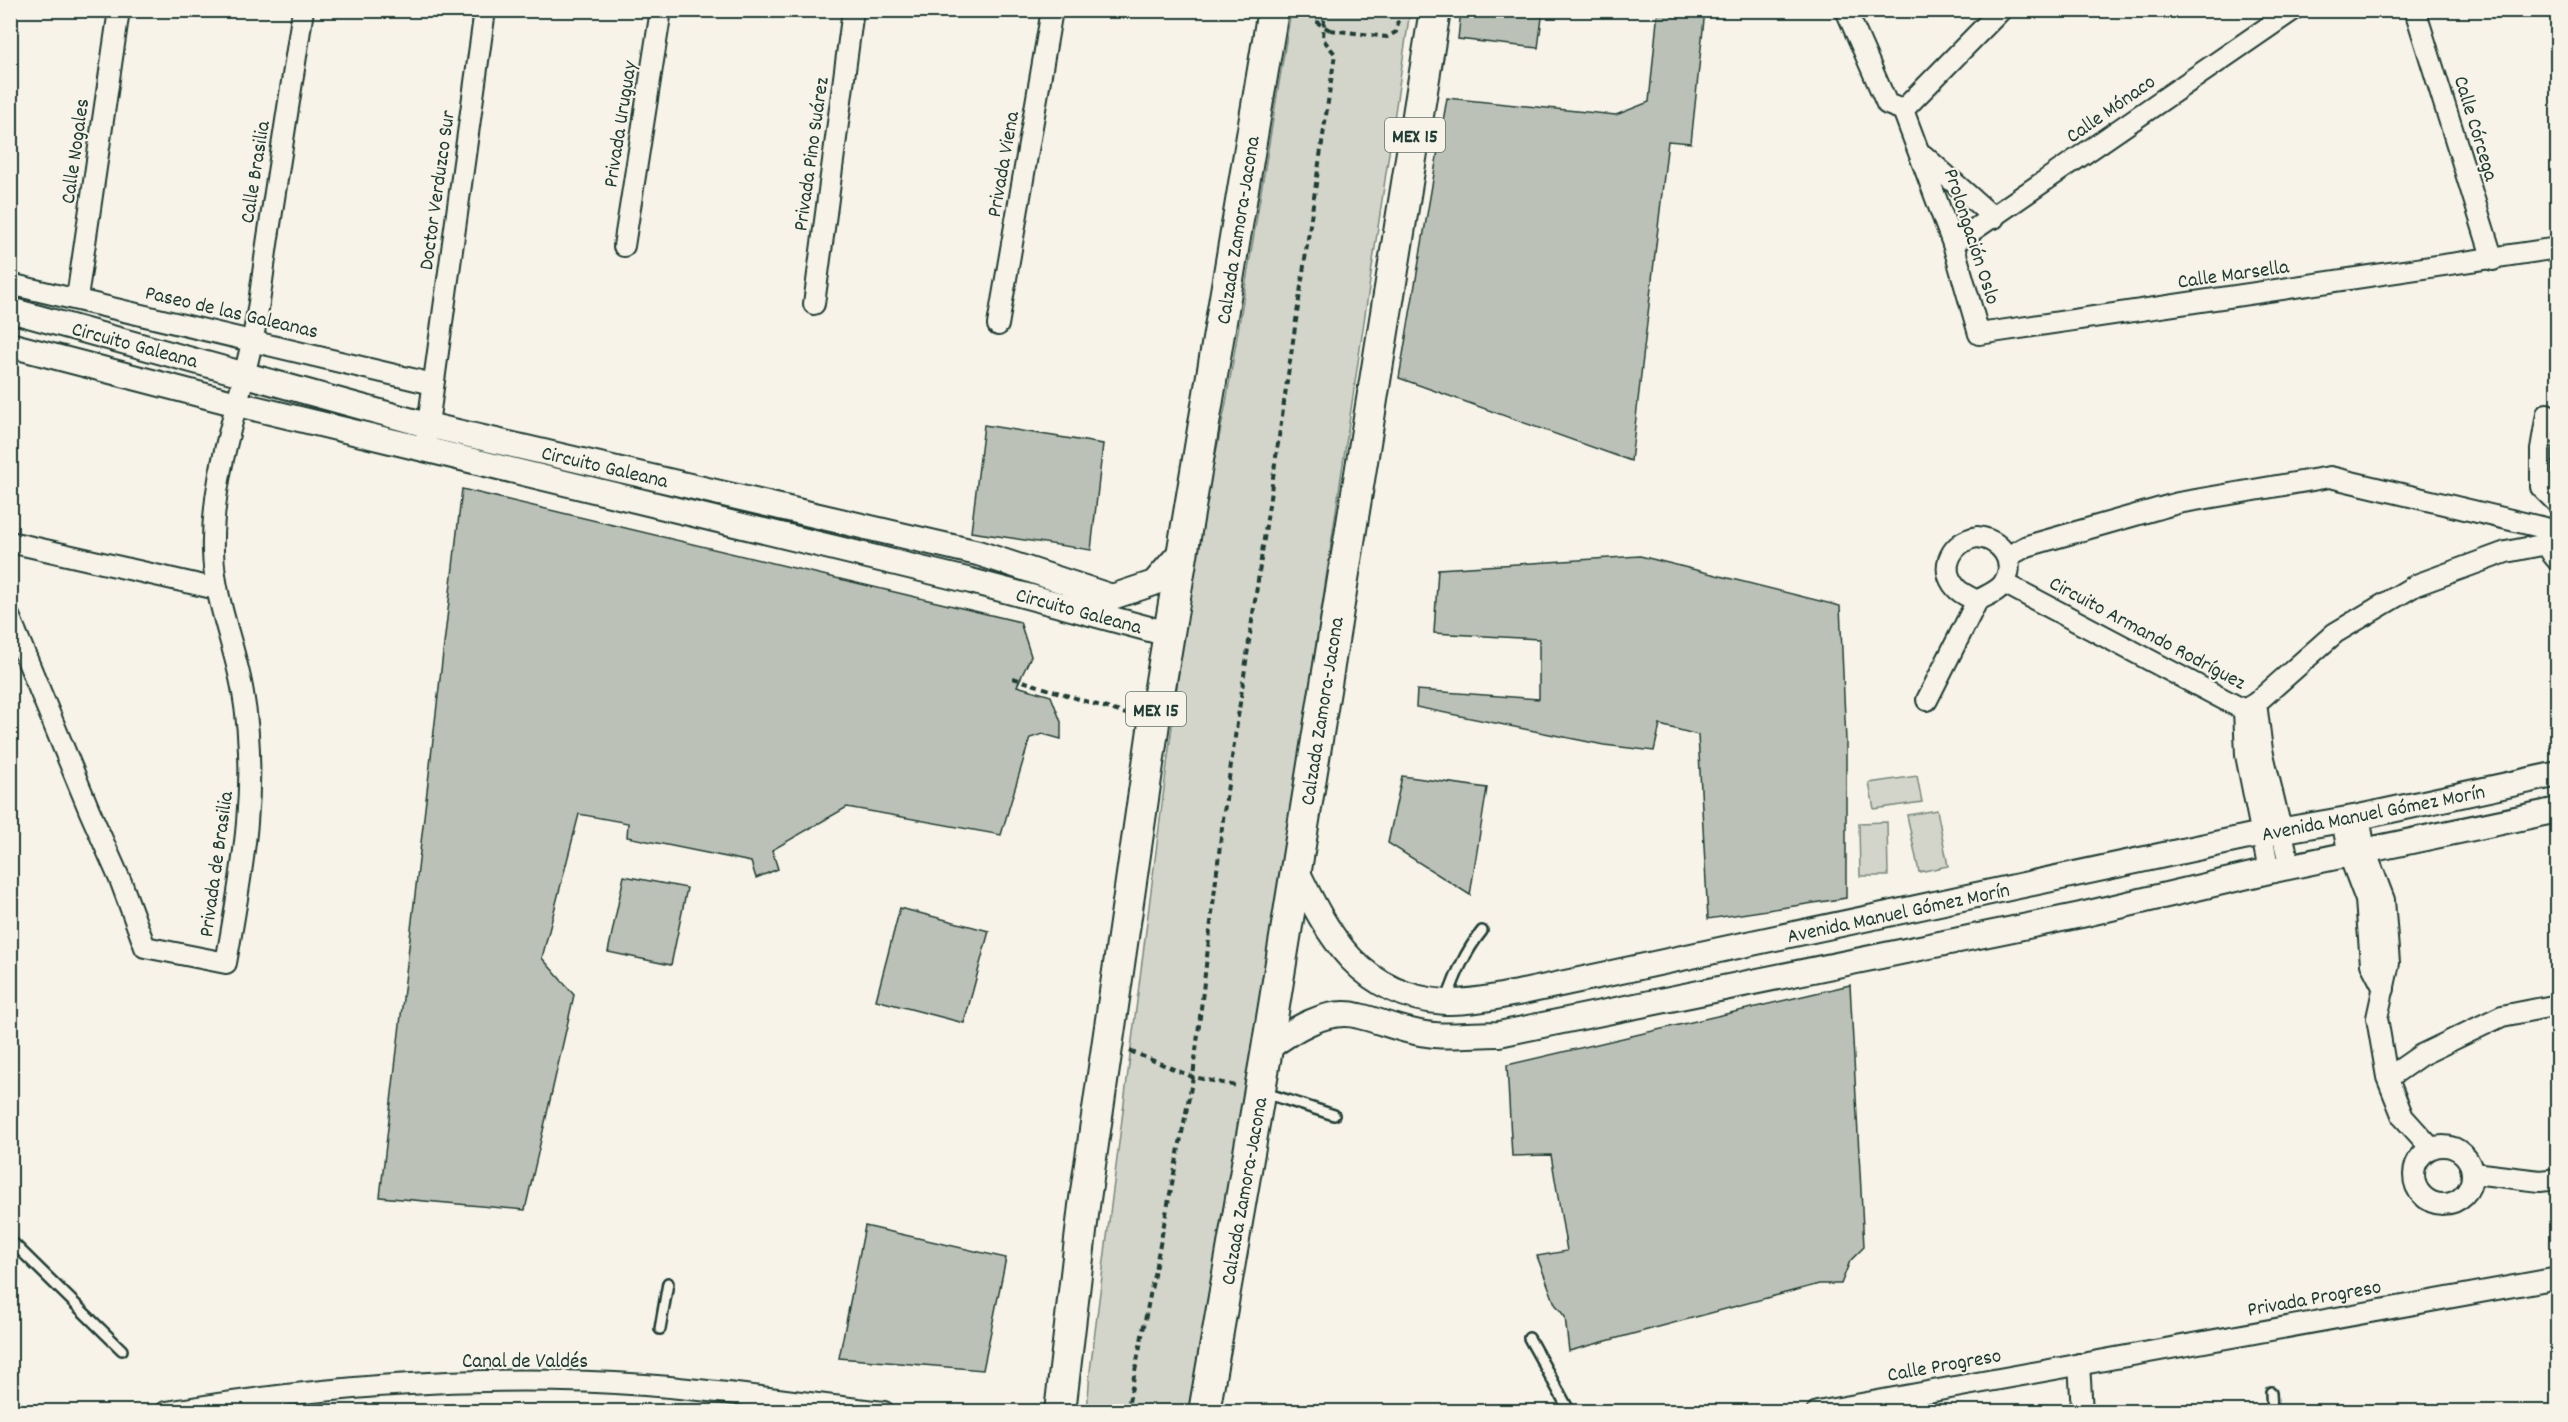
<svg xmlns="http://www.w3.org/2000/svg" width="2568" height="1422" font-family="Dekko,sans-serif">
<style>
.green{fill:#d3d5ca;stroke:#79897f;stroke-width:1.5}
.water{fill:#a4ada3;stroke:#6f8077;stroke-width:1.5}
.building{fill:#bbc1b6;stroke:#1f3d34;stroke-width:1.5}
.lines{fill:none;stroke-linecap:round;stroke-linejoin:round}
.service-casing{stroke:#1f3d34;stroke-width:14}
.minor-casing{stroke:#1f3d34;stroke-width:24}
.tertiary-casing{stroke:#1f3d34;stroke-width:28}
.primary-casing{stroke:#1f3d34;stroke-width:34}
.path{stroke:#1f3d34;stroke-width:4;stroke-dasharray:6 4.5;stroke-linecap:butt}
.service{stroke:#f7f3e8;stroke-width:9}
.minor{stroke:#f7f3e8;stroke-width:20}
.tertiary{stroke:#f7f3e8;stroke-width:24}
.primary{stroke:#f7f3e8;stroke-width:30}
.path-bridge{stroke:#1f3d34;stroke-width:4;stroke-dasharray:6 4.5;stroke-linecap:butt}
.labels{text-anchor:middle;stroke-width:4.5;stroke-linejoin:round;paint-order:stroke}
.shield{fill:#f7f3e8;stroke:#60746a;stroke-width:1.5}
.shield-label{font-size:20px;font-weight:bold;fill:#1f3d34}
.street-label{font-size:21px;fill:#1f3d34;stroke:#f7f3e8}
</style>
<rect width="100%" height="100%" fill="#f7f3e8"/>
<filter id="ink" filterUnits="userSpaceOnUse"><feTurbulence type="fractalNoise" baseFrequency=".0167" numOctaves="2"/><feDisplacementMap in="SourceGraphic" scale="12" xChannelSelector="R" yChannelSelector="G"/><feConvolveMatrix kernelMatrix="1 2 1 2 8 2 1 2 1" color-interpolation-filters="sRGB"/></filter>
<g filter="url(#ink)">
<g class="green">
<polygon points="1291,11 1410,11 1284,862 1189,1411 1087,1412 1090,1371 1182,647 1183,617 1226,403"/>
<polygon points="1917,776 1922,802 1874,809 1869,783"/>
<polygon points="1937,810 1948,866 1919,872 1907,815"/>
<polygon points="1887,822 1888,876 1860,876 1859,823"/>
</g>
<polygon class="water" points="502,1408 647,1411 367,1411"/>
<g class="building">
<polygon points="1461,10 1543,10 1538,48 1458,39"/>
<polygon points="1658,10 1705,10 1691,143 1668,141 1631,461 1399,378 1447,98 1616,115 1649,102"/>
<polygon points="984,425 1103,444 1091,550 971,532"/>
<polygon points="462,489 1020,622 1031,656 1017,686 1051,696 1061,722 1061,739 1043,734 1030,738 1001,835 847,807 772,850 778,869 756,878 751,862 627,837 628,823 579,814 542,958 574,995 525,1210 380,1197"/>
<polygon points="1640,556 1840,606 1846,741 1846,898 1708,919 1698,735 1660,725 1654,751 1604,745 1416,707 1417,690 1539,699 1539,639 1434,633 1438,569"/>
<polygon points="1402,776 1487,788 1470,895 1388,843"/>
<polygon points="624,876 687,888 671,965 608,952"/>
<polygon points="900,908 989,931 964,1023 876,1000"/>
<polygon points="1850,985 1864,1247 1850,1261 1841,1284 1819,1284 1569,1351 1565,1317 1555,1304 1537,1256 1567,1251 1551,1155 1512,1156 1507,1065"/>
<polygon points="865,1226 1006,1258 983,1370 839,1358"/>
</g>
<g class="lines">
<defs>
<g id="service">
<polyline points="2556,10 2557,10"/>
<path d="M1447,999c9,-25 18,-47 35,-68"/>
<polyline points="1262,1092 1334,1115"/>
<polyline points="10,1240 122,1350"/>
<polyline points="660,1329 668,1283"/>
<polyline points="1529,1338 1570,1412"/>
<polyline points="2271,1392 2272,1412"/>
</g>
<g id="minor">
<polyline points="1846,10 1887,104 1903,110 2001,10"/>
<polyline points="2415,10 2493,260"/>
<polyline points="1903,110 1953,244 1979,334 2558,248"/>
<polyline points="1923,155 1994,218"/>
<polyline points="1953,244 2293,10"/>
<polyline points="624,246 661,10"/>
<polyline points="10,284 433,384"/>
<polyline points="77,298 119,10"/>
<polyline points="814,304 853,10"/>
<polyline points="998,325 1052,10"/>
<polyline points="2547,414 2541,449 2541,487 2558,504"/>
<polyline points="426,439 485,10"/>
<path d="M2548,531c-3,12 1,21 10,30"/>
<path d="M1977,537c22,2 41,23 27,46 -7,10 -18,12 -27,18 -7,-4 -16,-7 -21,-13 -19,-21 -3,-47 21,-51z"/>
<polyline points="10,542 217,589"/>
<polyline points="2007,557 2027,546 2178,503 2330,477 2549,529"/>
<polyline points="2004,583 2244,710"/>
<path d="M10,618l80,194 31,70 24,65 81,16c16,-90 33,-179 17,-270 -8,-48 -29,-93 -30,-142 -2,-73 24,-139 39,-209 8,-36 11,-74 17,-111 11,-73 23,-147 34,-221"/>
<polyline points="1927,700 1977,601"/>
<polyline points="2256,703 2262,750 2290,867"/>
<polyline points="2244,710 2256,703 2335,633 2416,585 2506,552 2547,544"/>
<polyline points="2244,710 2246,755 2269,871"/>
<polyline points="2359,817 2365,850 2384,900 2389,963 2377,1018 2387,1077 2403,1117 2431,1148"/>
<polyline points="2342,821 2349,855 2366,900 2371,964 2384,989"/>
<polyline points="2388,1078 2421,1055 2502,1016 2558,1005"/>
<circle cx="2443" cy="1175" r="29"/>
<polyline points="2473,1173 2540,1181 2558,1179"/>
<polyline points="2079,1364 2082,1412"/>
<path d="M166,1412c157,-26 320,-39 479,-27 80,6 160,18 239,27"/>
<polyline points="1817,1412 2558,1278"/>
</g>
<g id="tertiary">
<polyline points="10,310 427,425 978,553 1112,597 1154,583 1185,547"/>
<polyline points="10,345 237,404 971,581 1168,634"/>
<path d="M1296,869c33,69 65,127 149,133 24,1 49,-5 73,-9l744,-159 97,-17 199,-43"/>
<path d="M1267,1049c24,-18 60,-42 92,-33 25,6 48,17 75,19 21,2 43,-1 65,-1l582,-119 188,-44 289,-61"/>
</g>
<g id="primary">
<polyline points="1060,1412 1084,1206 1154,723 1273,10"/>
<polyline points="1204,1412 1267,1049 1435,10"/>
</g>
</defs>
<use href="#service" class="service-casing"/>
<use href="#minor" class="minor-casing"/>
<use href="#tertiary" class="tertiary-casing"/>
<use href="#primary" class="primary-casing"/>
<g class="path">
<polyline points="1330,30 1387,37 1396,32 1398,23 1389,10"/>
<polyline points="1013,678 1132,716"/>
<polyline points="1130,1051 1193,1077 1237,1086"/>
<polyline points="1127,1412 1193,1077 1223,819 1335,54 1323,39 1324,21 1329,10"/>
</g>
<use href="#service" class="service"/>
<use href="#minor" class="minor"/>
<use href="#tertiary" class="tertiary"/>
<use href="#primary" class="primary"/>
<polyline class="path-bridge" points="1320,10 1318,23 1330,30"/>
</g>
</g>
<g class="labels">
<g class="shield">
<rect x="1385" y="118" width="60" height="34" rx="4.5"/>
<rect x="1126" y="692" width="60" height="34" rx="4.5"/>
</g>
<g class="shield-label">
<text x="1415" y="142">MEX 15</text>
<text x="1156" y="716">MEX 15</text>
</g>
<g class="street-label">
<text transform="translate(2110 108) rotate(-35)" y="7">Calle Mónaco</text>
<text transform="translate(619 124) rotate(-81)" y="7">Privada Uruguay</text>
<text transform="translate(2477 128) rotate(73)" y="7">Calle Córcega</text>
<text transform="translate(74 151) rotate(-82)" y="7">Calle Nogales</text>
<text transform="translate(810 154) rotate(-82)" y="7">Privada Pino Suárez</text>
<text transform="translate(1002 164) rotate(-80)" y="7">Privada Viena</text>
<text transform="translate(254 172) rotate(-81)" y="7">Calle Brasilia</text>
<text transform="translate(436 190) rotate(-82)" y="7">Doctor Verduzco Sur</text>
<text transform="translate(1237 230) rotate(-81)" y="7">Calzada Zamora-Jacona</text>
<text transform="translate(1973 236) rotate(72)" y="7">Prolongación Oslo</text>
<text transform="translate(2233 273) rotate(-8)" y="7">Calle Marsella</text>
<text transform="translate(232 311) rotate(13)" y="7">Paseo de las Galeanas</text>
<text transform="translate(135 344) rotate(15)" y="7">Circuito Galeana</text>
<text transform="translate(605 466) rotate(13)" y="7">Circuito Galeana</text>
<text transform="translate(1079 610) rotate(15)" y="7">Circuito Galeana</text>
<text transform="translate(2148 632) rotate(28)" y="7">Circuito Armando Rodríguez</text>
<text transform="translate(1321 711) rotate(-81)" y="7">Calzada Zamora-Jacona</text>
<text transform="translate(2373 812) rotate(-11)" y="7">Avenida Manuel Gómez Morín</text>
<text transform="translate(215 864) rotate(-82)" y="7">Privada de Brasilia</text>
<text transform="translate(1898 912) rotate(-12)" y="7">Avenida Manuel Gómez Morín</text>
<text transform="translate(1243 1191) rotate(-80)" y="7">Calzada Zamora-Jacona</text>
<text transform="translate(2314 1297) rotate(-10)" y="7">Privada Progreso</text>
<text x="525" y="1367">Canal de Valdés</text>
<text transform="translate(1944 1364) rotate(-10)" y="7">Calle Progreso</text>
</g>
</g>
<rect width="2568" height="1422" fill="none" stroke="#f7f3e8" stroke-width="36"/>
<rect x="18" y="18" width="2532" height="1386" fill="none" stroke="#1f3d34" stroke-width="2" filter="url(#ink)"/>
</svg>
